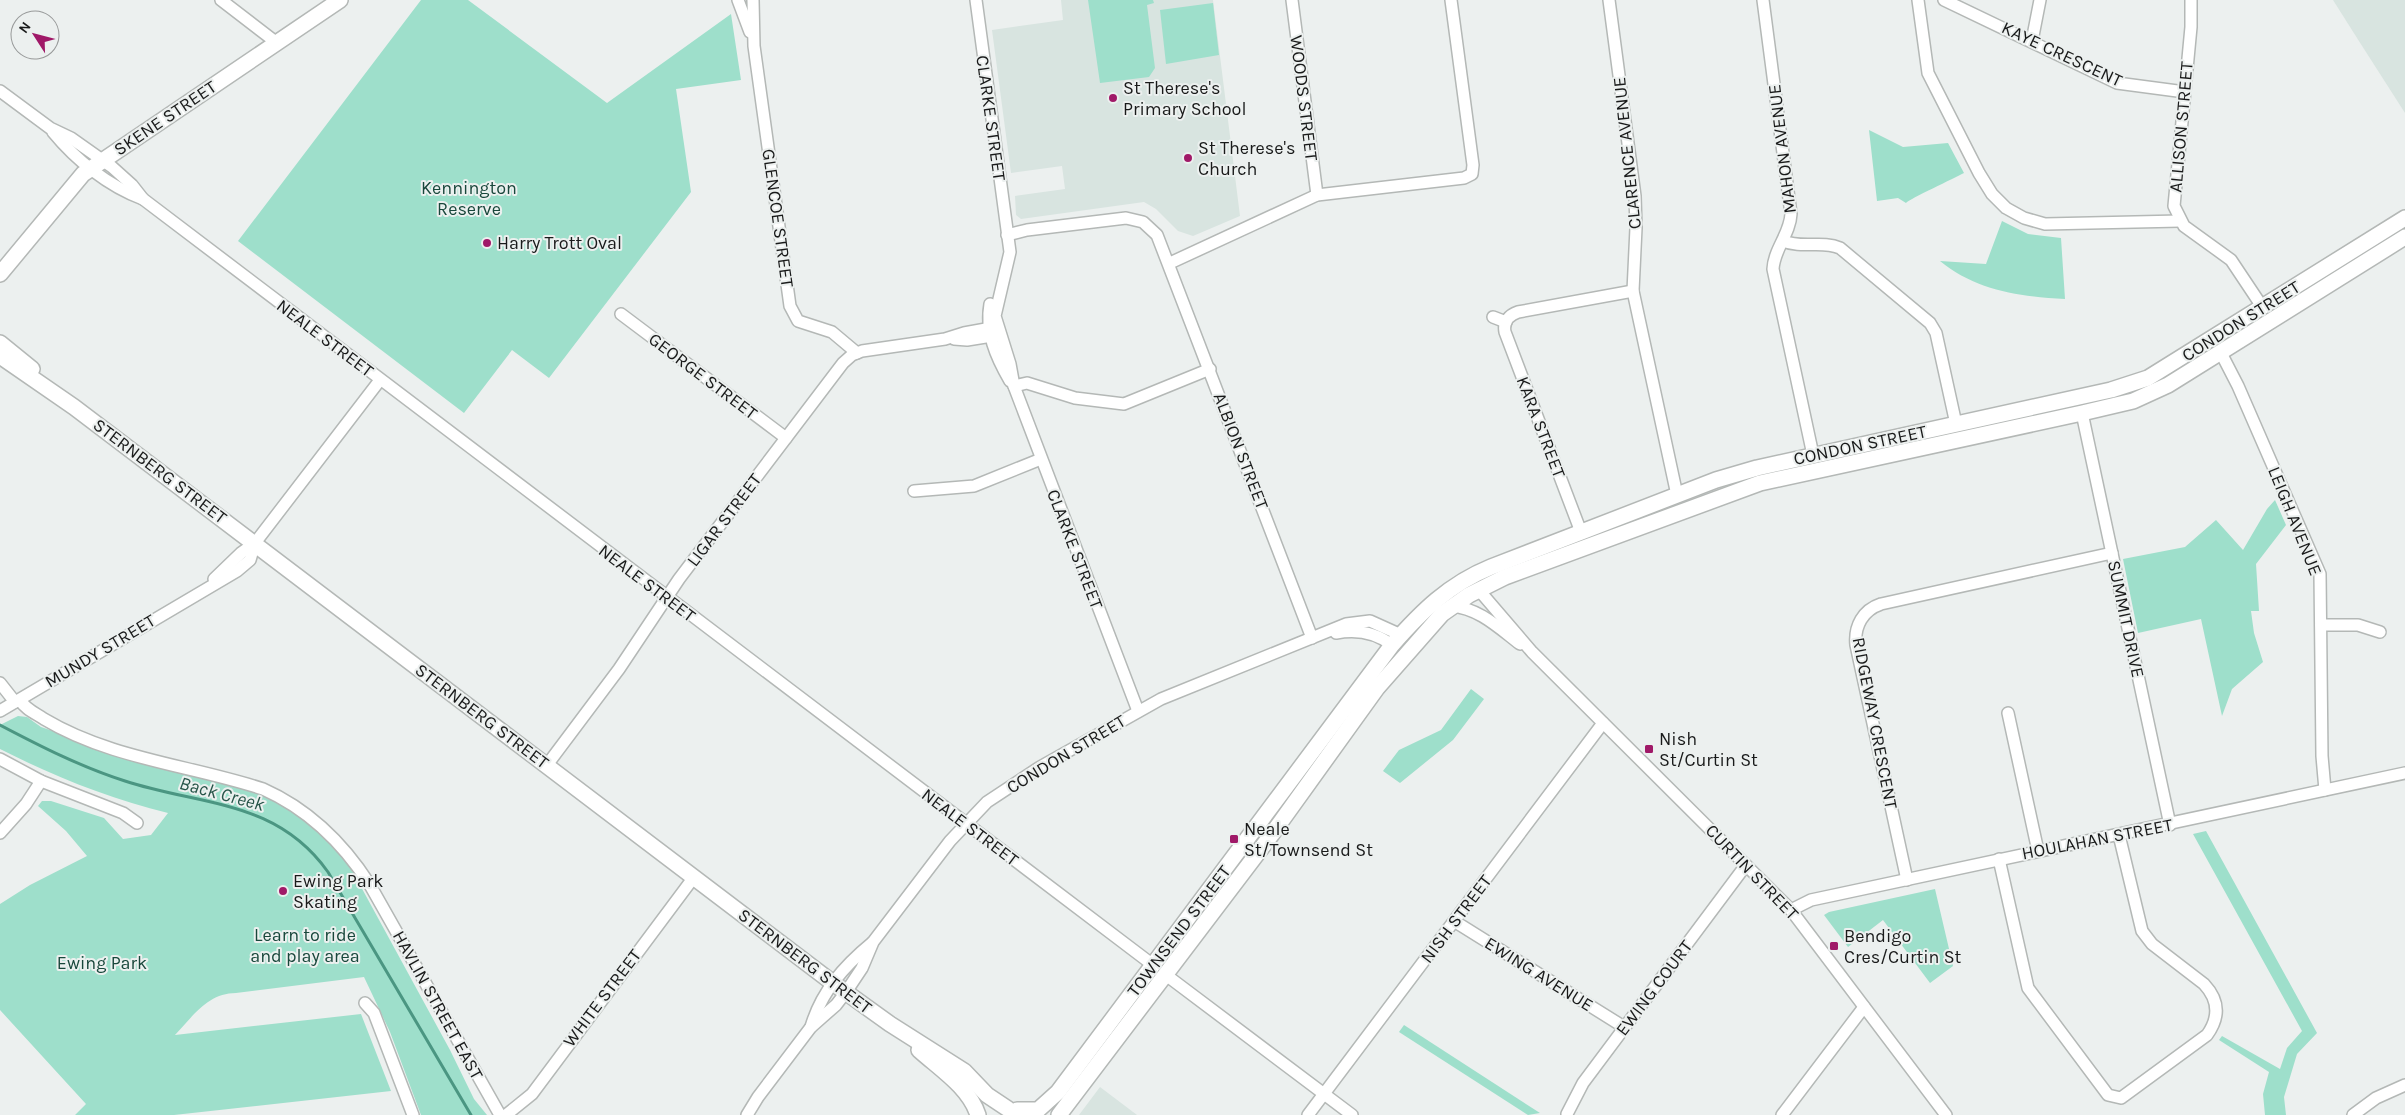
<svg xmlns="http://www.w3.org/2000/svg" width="2405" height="1115" font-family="Karla,sans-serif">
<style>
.built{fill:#d8e4e0}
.green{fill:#9edfcb}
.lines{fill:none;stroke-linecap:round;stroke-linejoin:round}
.stream{stroke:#4b9682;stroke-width:3}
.street-casing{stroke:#b4b8b6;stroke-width:14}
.secondary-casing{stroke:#b4b8b6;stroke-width:18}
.street{stroke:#fff;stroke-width:11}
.secondary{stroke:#fff;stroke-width:15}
.poi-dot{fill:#a01968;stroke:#ecf0ef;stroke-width:2}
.labels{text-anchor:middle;stroke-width:4;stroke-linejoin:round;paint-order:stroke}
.street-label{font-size:18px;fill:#191a1a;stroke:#ecf0ef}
.poi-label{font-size:18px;fill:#191a1a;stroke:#ecf0ef;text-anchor:start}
.park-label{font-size:18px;fill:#18473b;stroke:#ecf0ef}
.water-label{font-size:19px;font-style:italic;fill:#275549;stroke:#ecf0ef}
</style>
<rect width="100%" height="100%" fill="#ecf0ef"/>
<g class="built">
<polygon points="1061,0 1213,0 1240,216 1193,236 1178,231 1156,209 1144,202 1021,219 1016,215 1015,196 1065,189 1062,166 1011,173 992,30 1063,20"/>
<polygon points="2333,0 2405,0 2405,113 2357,38"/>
<polygon points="1100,1087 1137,1115 1079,1115"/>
</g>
<g class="green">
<polygon points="421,0 468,0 607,103 731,14 741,80 676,89 691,192 549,378 512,350 464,413 238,241"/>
<polygon points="1088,0 1153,0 1154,3 1147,5 1155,68 1149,77 1100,83"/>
<polygon points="1213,3 1219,55 1166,64 1160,10"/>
<path d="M1869,130l34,17 45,-4 16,30c-9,5 -55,26 -58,30l-8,-5 -21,3z"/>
<path d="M2002,221l26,13 33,4 4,61c-45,-2 -90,-9 -125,-38l46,3z"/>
<polygon points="2275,500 2286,525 2256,564 2259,611 2251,611 2254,633 2263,662 2232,689 2222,716 2201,619 2138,633 2123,559 2185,547 2216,520 2243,550 2267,509"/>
<polygon points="1471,689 1484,699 1453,740 1400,783 1383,771 1399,750 1441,730"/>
<path d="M18,716l9,1 14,10 105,35 116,30 54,32 32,39 102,187 24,49 13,16h-66l-31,-83 -26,-55 -128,16c-28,0 -43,23 -61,42l186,-21 30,77 -217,24h-99l11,-11 -86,-94v-106l30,-19 57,-29 -21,-25 -28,-25 4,-5h9l53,17 19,21 28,-4 17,-22c-58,-14 -115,-37 -168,-64v-24z"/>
<polygon points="2206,831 2317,1033 2297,1054 2284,1097 2286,1115 2265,1115 2263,1094 2269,1072 2219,1040 2222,1036 2280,1069 2287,1048 2302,1031 2193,834"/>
<polygon points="1935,889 1953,966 1930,983 1883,920 1848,947 1824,915 1829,912"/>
<polygon points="1404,1025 1540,1113 1528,1115 1399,1032"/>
</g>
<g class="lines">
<path class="stream" d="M0,725c40,21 81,42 125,56 76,25 151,18 203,91l143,243"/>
<defs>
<g id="street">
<polyline points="221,0 277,43"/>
<polyline points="738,0 750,32"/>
<polyline points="753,0 754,46 790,306 798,321 832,332 857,353"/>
<polyline points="976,0 1010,252 995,316 1010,364 1014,386 1138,711"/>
<polyline points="1292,0 1317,195"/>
<polyline points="1609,0 1635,196 1636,228 1633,291 1677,495"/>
<path d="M1763,0l28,214c-1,20 -17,35 -18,55l40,186"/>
<polyline points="1918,0 1928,73 1979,173 1992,194 2006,208 2024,218 2045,224 2180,221"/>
<polyline points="1944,0 2117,83 2185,92"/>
<polyline points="2191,0 2191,27 2174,206 2184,226 2231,260 2263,308"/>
<polyline points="2032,41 2040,0"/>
<polyline points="0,91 50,128 71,138 112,167 132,185 143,199 1153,965"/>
<path d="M53,132c23,28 55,54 90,67"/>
<polyline points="1007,235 1027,230 1126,218 1143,222 1157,235 1312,638"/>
<path d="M1783,241c19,8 39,-1 57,7l90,75 6,10 20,91"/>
<polyline points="1170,263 1317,195 1464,178 1472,174 1473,165 1451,0"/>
<path d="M990,304c-5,28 6,53 20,77"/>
<polyline points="621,314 786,438"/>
<polyline points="1493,317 1506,322"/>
<polyline points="954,339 967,340 998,335"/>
<polyline points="2221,353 2238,386 2320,574 2322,756 2325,790"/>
<polyline points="1014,386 1027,383 1075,398 1124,404 1210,369"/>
<polyline points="2082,413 2170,825"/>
<polyline points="914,491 974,486 1041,459"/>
<path d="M1581,532l-76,-200c-2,-10 4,-17 13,-20l115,-21"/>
<polyline points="214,579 241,553 255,543 380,380"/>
<polyline points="1478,589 1532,652 1791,910 1946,1115"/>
<path d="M1451,606c28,2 48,22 69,38"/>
<polyline points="2321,625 2358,625 2380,632"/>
<path d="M1336,633c21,-4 39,-1 56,12"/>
<polyline points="0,683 15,702"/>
<path d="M20,700c5,9 15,13 24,19 67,40 146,46 219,70 45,20 80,54 107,96l130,230"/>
<polyline points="0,711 237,571 250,560 255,543"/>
<polyline points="2008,713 2038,851"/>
<polyline points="0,759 41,781 123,813 137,823"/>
<polyline points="547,765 619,669 679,579 843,363 852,355 862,351 945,339 964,333 997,327"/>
<polyline points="0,833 26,804 41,781"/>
<path d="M1999,859l29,129 80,107 13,3 86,-63c13,-18 12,-35 -3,-51l-52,-40 -10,-13 -23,-96"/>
<path d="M1907,880l-51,-235c-2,-19 7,-35 25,-41l231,-51"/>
<polyline points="1791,910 1811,900 2405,773"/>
<polyline points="1454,921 1624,1027"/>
<polyline points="1166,975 1352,1115"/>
<polyline points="365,1003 374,1013 413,1115"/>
<path d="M811,1027c10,-35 33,-61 61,-84"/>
<polyline points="1567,1114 1583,1083 1746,865"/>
<polyline points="506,1115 532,1094 694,877"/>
<polyline points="747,1115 758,1097 811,1027 836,1005 846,992 862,968 873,942 889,921 950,841 987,802 1040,767 1161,699 1346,624 1370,621 1401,635"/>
<polyline points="1308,1115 1603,723"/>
<polyline points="1782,1115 1864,1007"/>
<polyline points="2353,1115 2376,1098 2405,1085"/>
</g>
<g id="secondary">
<polyline points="0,274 83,174 340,0"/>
<polyline points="0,343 32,369"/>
<polyline points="0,356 74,407 833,983 890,1024 964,1071 987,1095 1008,1109"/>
<path d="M919,1050c21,19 50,37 59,65"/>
<path d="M1017,1110h21l20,-18 334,-447c29,-33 57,-61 99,-78l225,-87 41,-12 354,-78 37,-12 257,-160"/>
<polyline points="1059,1115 1272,834 1377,688 1442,614 1469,595 1505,577 1760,483 2082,413 2133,401 2168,385 2405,237"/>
</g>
</defs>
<use href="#street" class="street-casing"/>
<use href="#secondary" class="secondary-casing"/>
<use href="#street" class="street"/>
<use href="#secondary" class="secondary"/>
</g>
<g class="poi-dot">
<circle cx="1113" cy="98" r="5"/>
<circle cx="1188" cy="158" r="5"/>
<circle cx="487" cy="243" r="5"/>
<rect x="1644" y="744" width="10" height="10" rx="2.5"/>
<rect x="1229" y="834" width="10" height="10" rx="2.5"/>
<circle cx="283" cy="891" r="5"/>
<rect x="1829" y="941" width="10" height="10" rx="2.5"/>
</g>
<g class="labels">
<g class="street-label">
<text transform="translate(2062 54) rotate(25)" y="6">KAYE CRESCENT</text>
<text transform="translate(1304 98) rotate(83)" y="6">WOODS STREET</text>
<text transform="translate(165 118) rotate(-34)" y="6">SKENE STREET</text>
<text transform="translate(991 118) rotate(82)" y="6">CLARKE STREET</text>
<text transform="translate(2181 127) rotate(-85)" y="6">ALLISON STREET</text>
<text transform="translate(1782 149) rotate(-97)" y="6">MAHON AVENUE</text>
<text transform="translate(1627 153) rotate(-96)" y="6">CLARENCE AVENUE</text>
<text transform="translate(778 218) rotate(82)" y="6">GLENCOE STREET</text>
<text transform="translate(2241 321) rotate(-32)" y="6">CONDON STREET</text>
<text transform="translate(325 338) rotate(37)" y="6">NEALE STREET</text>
<text transform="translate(703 376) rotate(37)" y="6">GEORGE STREET</text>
<text transform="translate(1541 427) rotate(69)" y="6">KARA STREET</text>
<text transform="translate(1860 445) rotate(-12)" y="6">CONDON STREET</text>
<text transform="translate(1241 451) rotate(69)" y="6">ALBION STREET</text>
<text transform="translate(160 471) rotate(37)" y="6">STERNBERG STREET</text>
<text transform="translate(724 520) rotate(-53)" y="6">LIGAR STREET</text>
<text transform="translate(2295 521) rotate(68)" y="6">LEIGH AVENUE</text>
<text transform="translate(1075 549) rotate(69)" y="6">CLARKE STREET</text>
<text transform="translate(647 583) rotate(37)" y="6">NEALE STREET</text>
<text transform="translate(2126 619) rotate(78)" y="6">SUMMIT DRIVE</text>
<text transform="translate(100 651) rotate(-31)" y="6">MUNDY STREET</text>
<text transform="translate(482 716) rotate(37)" y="6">STERNBERG STREET</text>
<text transform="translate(1875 723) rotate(79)" y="6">RIDGEWAY CRESCENT</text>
<text transform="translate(1066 754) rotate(-31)" y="6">CONDON STREET</text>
<text transform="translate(970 827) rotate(37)" y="6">NEALE STREET</text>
<text transform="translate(2097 839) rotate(-11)" y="6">HOULAHAN STREET</text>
<text transform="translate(1752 872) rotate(46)" y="6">CURTIN STREET</text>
<text transform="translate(1456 919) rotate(-53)" y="6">NISH STREET</text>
<text transform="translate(1179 931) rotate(-53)" y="6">TOWNSEND STREET</text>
<text transform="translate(805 961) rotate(37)" y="6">STERNBERG STREET</text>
<text transform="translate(1539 974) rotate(32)" y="6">EWING AVENUE</text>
<text transform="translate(1654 988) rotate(-53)" y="6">EWING COURT</text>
<text transform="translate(602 998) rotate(-53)" y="6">WHITE STREET</text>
<text transform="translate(438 1005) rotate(61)" y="6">HAVLIN STREET EAST</text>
</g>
<g class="poi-label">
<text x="1123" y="94">St Therese's<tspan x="1123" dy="21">Primary School</tspan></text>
<text x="1198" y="154">St Therese's<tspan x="1198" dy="21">Church</tspan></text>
<text x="497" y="249">Harry Trott Oval</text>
<text x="1659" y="745">Nish<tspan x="1659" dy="21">St/Curtin St</tspan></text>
<text x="1244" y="835">Neale<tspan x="1244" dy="21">St/Townsend St</tspan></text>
<text x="293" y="887">Ewing Park<tspan x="293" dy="21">Skating</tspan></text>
<text x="1844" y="942">Bendigo<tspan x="1844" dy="21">Cres/Curtin St</tspan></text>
</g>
<g class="park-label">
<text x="469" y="194">Kennington<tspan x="469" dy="21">Reserve</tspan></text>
<text x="305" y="941">Learn to ride<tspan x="305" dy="21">and play area</tspan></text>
<text x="102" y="969">Ewing Park</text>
</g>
<g class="water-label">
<text transform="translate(222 793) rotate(15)" y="7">Back Creek</text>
</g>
</g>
<g transform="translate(35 35) rotate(306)"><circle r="24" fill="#ecf0ef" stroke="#989a9a"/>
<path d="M0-4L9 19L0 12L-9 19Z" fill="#a01968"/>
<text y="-8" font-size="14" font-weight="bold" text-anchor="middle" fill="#191a1a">N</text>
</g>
</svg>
